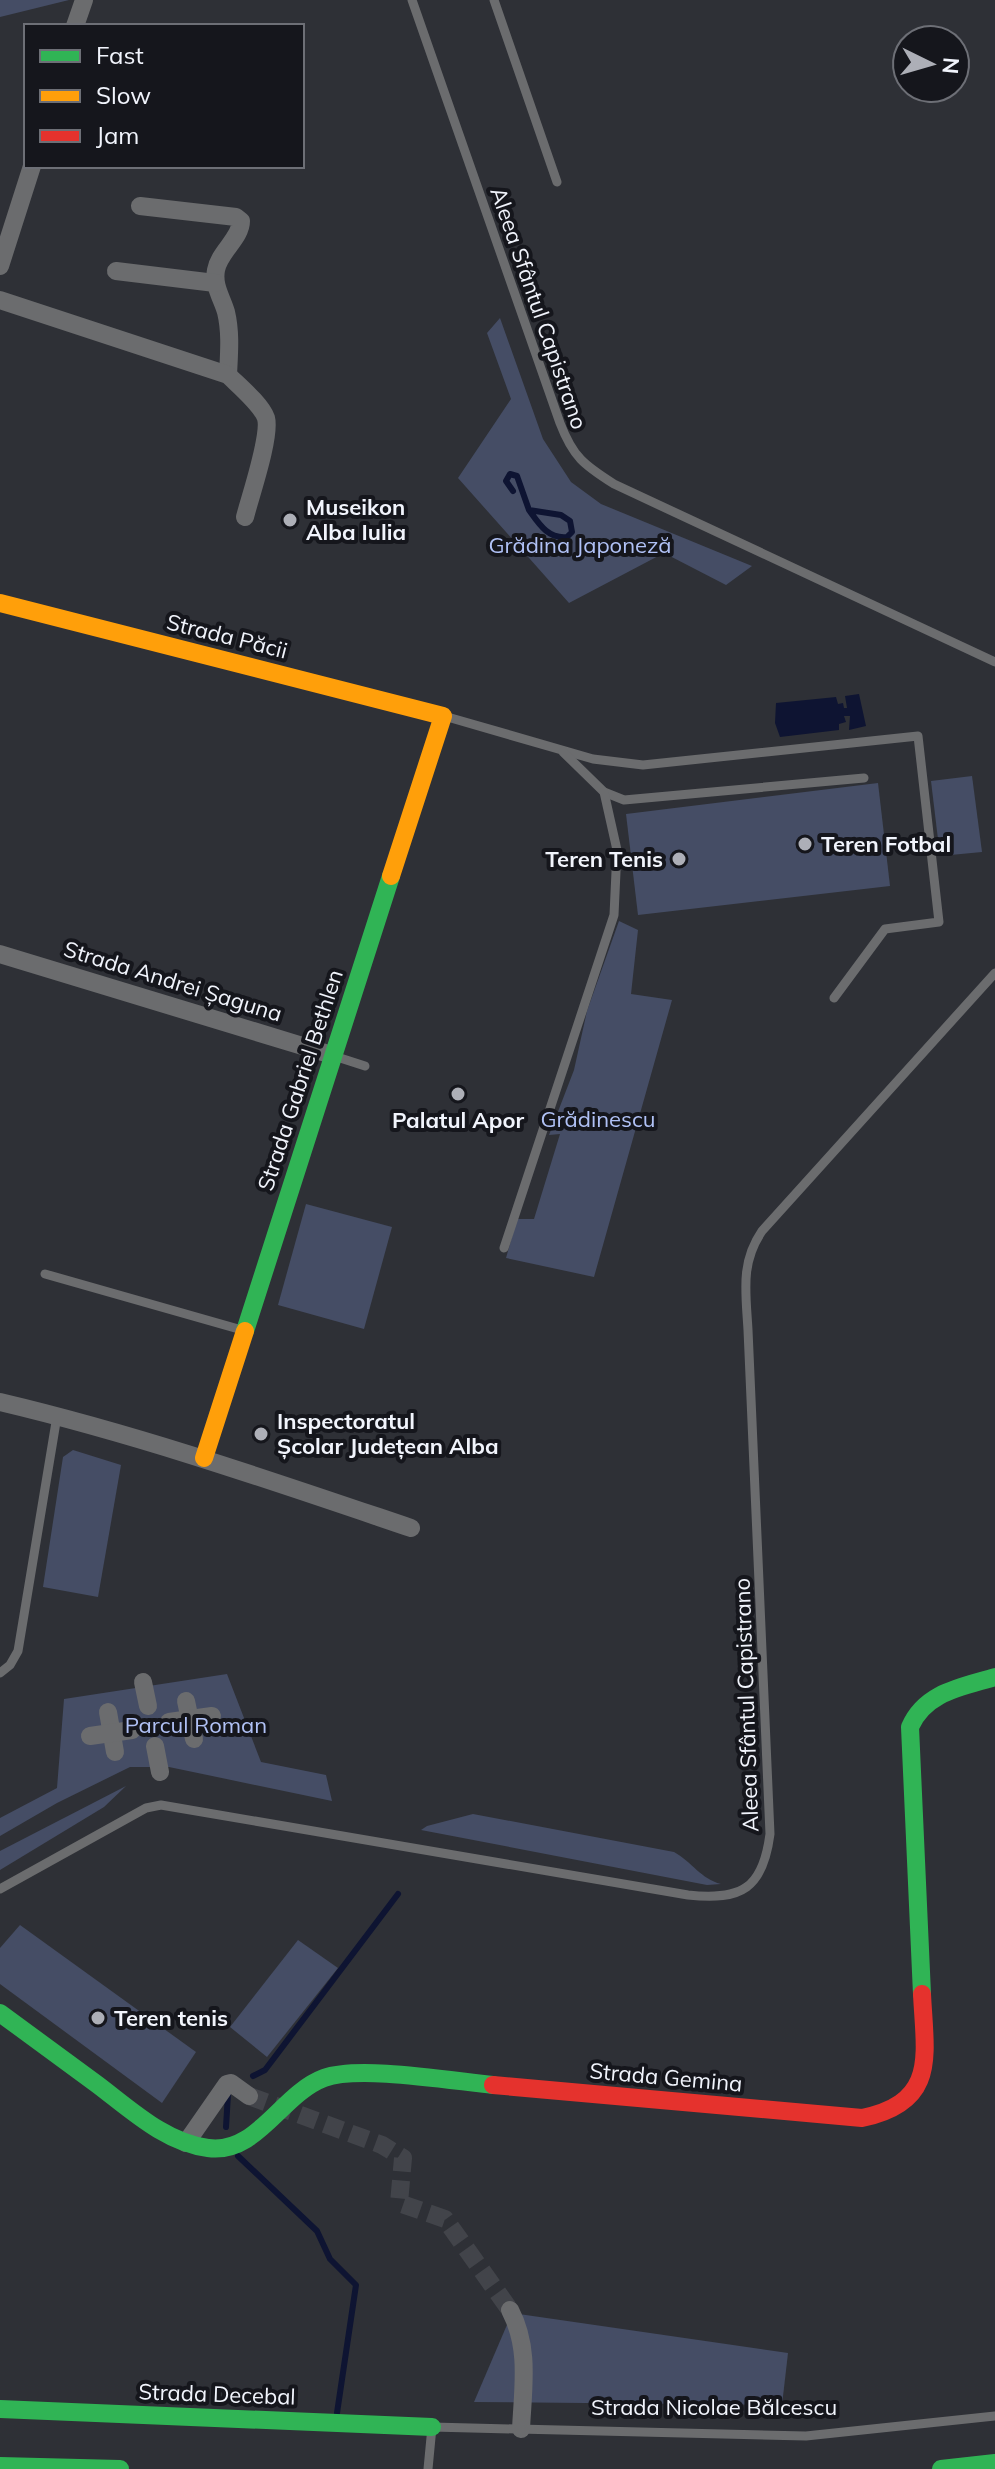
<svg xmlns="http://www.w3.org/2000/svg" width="995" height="2469" font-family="Mulish,sans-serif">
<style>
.green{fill:#454d65}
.water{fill:#0e1432}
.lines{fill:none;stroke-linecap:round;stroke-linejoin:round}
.stream{stroke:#0e1432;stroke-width:6}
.street-tunnel{stroke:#42444a;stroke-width:18;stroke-dasharray:18 9;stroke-linecap:butt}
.lane{stroke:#6b6c6e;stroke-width:9}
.street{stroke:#6b6c6e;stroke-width:18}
.fast{stroke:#30b455;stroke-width:18}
.slow{stroke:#ff9f0a;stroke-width:18}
.jam{stroke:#e5322d;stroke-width:18}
.poi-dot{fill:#adafb7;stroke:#15161c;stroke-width:3}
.labels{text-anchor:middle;stroke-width:8;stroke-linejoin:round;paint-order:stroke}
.street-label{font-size:22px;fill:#f1f4fc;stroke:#15161c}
.poi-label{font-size:22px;font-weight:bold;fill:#f1f4fc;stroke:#15161c;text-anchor:start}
.park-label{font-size:22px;fill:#b0c1f5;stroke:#15161c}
</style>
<rect width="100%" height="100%" fill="#2e3036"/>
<g class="green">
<polygon points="0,0 69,0 0,17"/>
<polygon points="500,318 543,439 571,482 601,504 752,566 726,585 664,553 569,603 458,478 511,399 487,333"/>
<polygon points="972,776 982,852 940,856 931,781"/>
<polygon points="878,783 890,886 638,915 626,814"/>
<polygon points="619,921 638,930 631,994 672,1000 594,1277 506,1258 517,1219 534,1219 560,1134 549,1135 574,1070 587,1011"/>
<polygon points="306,1204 392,1227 364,1329 278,1305"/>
<polygon points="73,1450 121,1465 98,1597 43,1587 63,1457"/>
<polygon points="227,1674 261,1762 326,1775 332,1801 169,1767 130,1767 57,1803 0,1836 0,1818 57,1788 64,1699"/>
<polygon points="126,1786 104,1807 0,1870 0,1851"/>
<path d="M473,1814l201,38c18,10 27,27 47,32l-14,1 -286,-55 6,-4z"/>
<polygon points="20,1925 196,2052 162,2103 0,1984 0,1948"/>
<polygon points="298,1940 338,1968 267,2057 230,2027"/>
<polygon points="512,2313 788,2353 782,2405 474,2402"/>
</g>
<polygon class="water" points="859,694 866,726 849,730 850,716 844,716 846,722 839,724 839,730 780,737 775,723 776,703 836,697 838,704 843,703 844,708 847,708 845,696"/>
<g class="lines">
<g class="stream">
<path d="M513,491l-7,-10 4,-7 7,2 12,34 32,5 9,6 2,11 -5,5c-19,2 -28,-13 -38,-27"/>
<polyline points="253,2076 265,2070 398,1894"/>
<polyline points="226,2127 228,2094"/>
<polyline points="238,2156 317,2231 330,2259 356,2285 337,2413"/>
</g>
<polyline class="street-tunnel" points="249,2096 382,2145 403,2158 399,2203 445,2219 510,2310"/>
<g class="lane">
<path d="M412,0l148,423c13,34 24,42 54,61l381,178"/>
<polyline points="494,0 557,182"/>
<polyline points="444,716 593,759 643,765 918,736 939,922 885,929 834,998"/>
<polyline points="563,752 604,792 624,800 864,778"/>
<polyline points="334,1056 365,1066"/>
<polyline points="504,1248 614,915 617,850 604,792"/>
<polyline points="45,1274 242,1330"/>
<polyline points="0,1673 10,1665 18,1651 57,1416"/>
<path d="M0,1889l146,-81 15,-3 527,90c54,6 75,-7 82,-61l-22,-504c-2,-37 -8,-67 14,-99l233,-258"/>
<polyline points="428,2469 432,2427 806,2436 995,2416"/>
</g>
<g class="street">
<polyline points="75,26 84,0"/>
<path d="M140,206l96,11 5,4c0,17 -22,31 -25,49 -3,16 6,28 10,42 5,21 3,42 2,63"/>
<polyline points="0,266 32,166"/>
<polyline points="116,271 215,283"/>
<path d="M0,300l228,75c10,10 33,29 38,43 5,18 -16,79 -21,99"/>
<polyline points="0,954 332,1055"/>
<path d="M0,1402c140,33 275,80 411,126"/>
<polyline points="143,1682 148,1706"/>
<polyline points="186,1701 194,1739"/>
<polyline points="108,1712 115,1752"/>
<polyline points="169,1722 212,1716"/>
<polyline points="90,1736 132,1730"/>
<polyline points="155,1746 160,1772"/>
<polyline points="186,2143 227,2084 231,2083 249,2096"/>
<path d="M510,2310c20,38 13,77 11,119"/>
</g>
<g class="fast">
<polyline points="245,1331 391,876"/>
<path d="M922,1994l-12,-267c15,-35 52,-40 85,-50"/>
<path d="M0,2013c33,24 65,48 98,72 33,25 68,58 110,63 49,7 73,-54 116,-70 35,-13 128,3 169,7"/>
<polyline points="0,2409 432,2427"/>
<polyline points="0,2466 120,2469"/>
<polyline points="941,2469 995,2463"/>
</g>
<g class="slow">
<polyline points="0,603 443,716 391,876"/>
<polyline points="204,1458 245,1331"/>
</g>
<path class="jam" d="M493,2085l369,33c76,-16 63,-62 60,-124"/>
</g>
<g class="poi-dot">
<circle cx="290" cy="520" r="8"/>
<circle cx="805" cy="844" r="8"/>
<circle cx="679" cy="859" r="8"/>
<circle cx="458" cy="1094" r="8"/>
<circle cx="261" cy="1434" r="8"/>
<circle cx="98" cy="2018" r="8"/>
</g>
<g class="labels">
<g class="street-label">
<text transform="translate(539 308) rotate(71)" y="8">Aleea Sfântul Capistrano</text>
<text transform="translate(227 636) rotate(14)" y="8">Strada Păcii</text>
<text transform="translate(173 981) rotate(17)" y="8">Strada Andrei Șaguna</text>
<text transform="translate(300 1080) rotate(-72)" y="8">Strada Gabriel Bethlen</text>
<text transform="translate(746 1705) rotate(-92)" y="8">Aleea Sfântul Capistrano</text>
<text transform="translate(666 2077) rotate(5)" y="8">Strada Gemina</text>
<text transform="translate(217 2394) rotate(2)" y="8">Strada Decebal</text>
<text x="714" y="2415">Strada Nicolae Bălcescu</text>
</g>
<g class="poi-label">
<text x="306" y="515">Museikon<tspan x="306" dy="25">Alba Iulia</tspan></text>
<text x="821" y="852">Teren Fotbal</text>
<text x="663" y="867" text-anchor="end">Teren Tenis</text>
<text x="458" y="1128" text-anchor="middle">Palatul Apor</text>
<text x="277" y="1429">Inspectoratul<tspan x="277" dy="25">Școlar Județean Alba</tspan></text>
<text x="114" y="2026">Teren tenis</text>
</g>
<g class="park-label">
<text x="580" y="553">Grădina Japoneză</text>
<text x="598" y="1127">Grădinescu</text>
<text x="196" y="1733">Parcul Roman</text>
</g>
</g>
<rect x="24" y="24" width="280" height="144" fill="#15161c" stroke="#6d6f76" stroke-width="2"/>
<rect x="40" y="50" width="40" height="12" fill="#30b455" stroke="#6d6f76" stroke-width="2"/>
<text x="96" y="64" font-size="24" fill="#f1f4fc">Fast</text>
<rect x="40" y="90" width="40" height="12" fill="#ff9f0a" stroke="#6d6f76" stroke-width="2"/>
<text x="96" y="104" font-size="24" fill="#f1f4fc">Slow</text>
<rect x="40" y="130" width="40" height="12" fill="#e5322d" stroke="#6d6f76" stroke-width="2"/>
<text x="96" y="144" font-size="24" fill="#f1f4fc">Jam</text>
<g transform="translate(931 64) rotate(95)"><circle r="38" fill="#15161c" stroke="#6d6f76" stroke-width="2"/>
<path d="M0-6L14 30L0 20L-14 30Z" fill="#adafb7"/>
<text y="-12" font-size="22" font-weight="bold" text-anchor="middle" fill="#f1f4fc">N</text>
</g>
</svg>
